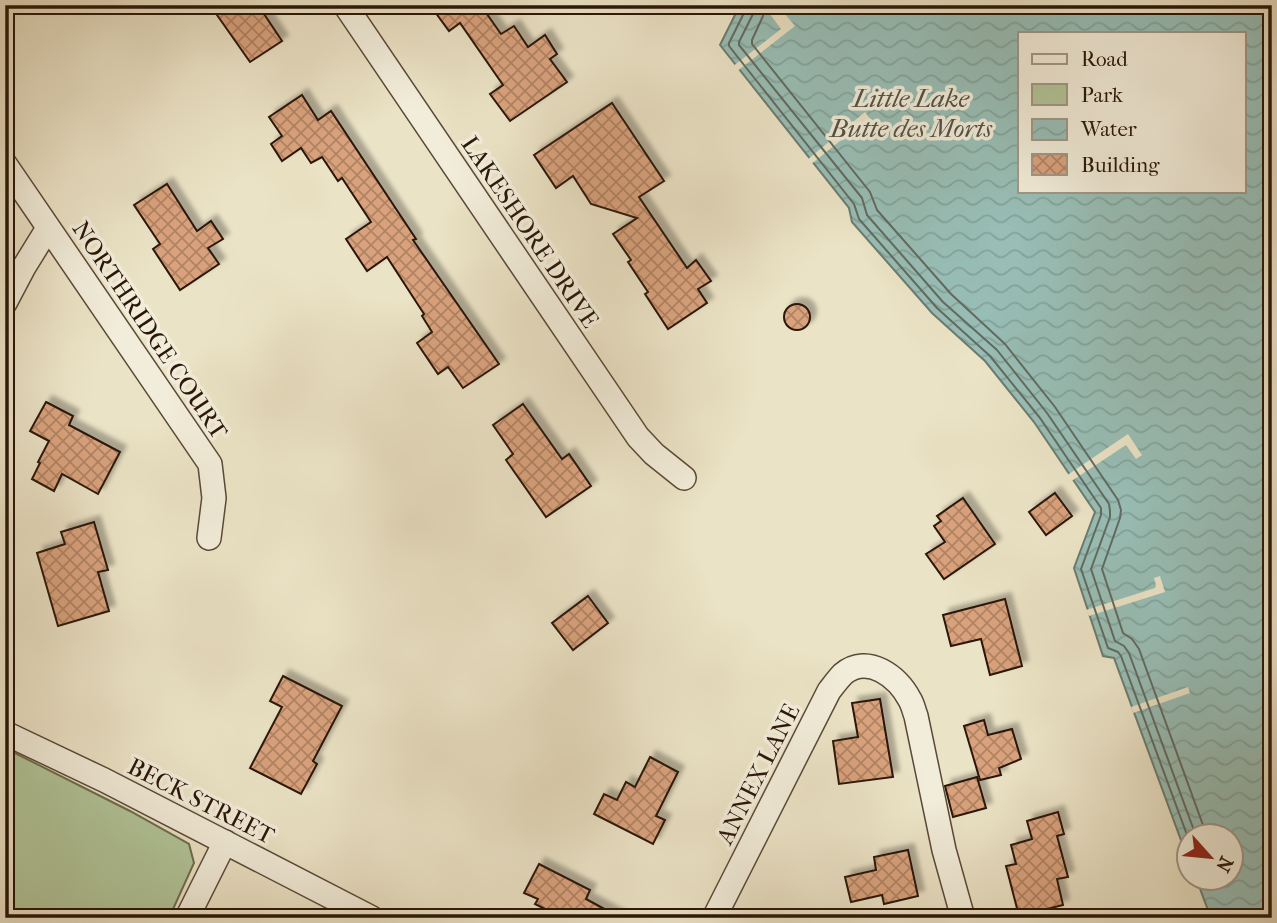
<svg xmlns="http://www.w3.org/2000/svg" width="1277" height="923" font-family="'IM FELL French Canon',serif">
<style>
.green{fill:#b1c599;stroke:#6e6e50;stroke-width:2}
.water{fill:url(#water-waves);stroke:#6c7b70;stroke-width:2;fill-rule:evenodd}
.pier{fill:#ebe3c6}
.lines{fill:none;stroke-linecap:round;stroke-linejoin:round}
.shore{stroke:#616a5f;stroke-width:2}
.building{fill:url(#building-cross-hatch);stroke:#2a1608;stroke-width:2;filter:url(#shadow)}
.street-casing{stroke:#5a4938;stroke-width:26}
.street{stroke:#f2edda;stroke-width:23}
.labels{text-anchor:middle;stroke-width:7;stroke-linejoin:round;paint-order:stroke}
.street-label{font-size:24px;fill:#2a1608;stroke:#f2edda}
.water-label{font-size:26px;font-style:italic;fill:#505145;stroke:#f2edda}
</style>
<defs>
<pattern id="water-waves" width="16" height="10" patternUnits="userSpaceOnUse" patternTransform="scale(1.75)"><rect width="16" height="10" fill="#98beb6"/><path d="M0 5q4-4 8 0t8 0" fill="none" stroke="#83a39b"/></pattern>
<pattern id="building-cross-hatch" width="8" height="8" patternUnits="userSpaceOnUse" patternTransform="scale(1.75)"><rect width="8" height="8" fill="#d9a27d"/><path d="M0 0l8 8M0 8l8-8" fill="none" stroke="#b08364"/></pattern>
<filter id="shadow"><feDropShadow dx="6" dy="-6" stdDeviation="2" flood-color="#0004"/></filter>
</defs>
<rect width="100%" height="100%" fill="#ebe3c6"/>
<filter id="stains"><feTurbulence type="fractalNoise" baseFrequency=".00286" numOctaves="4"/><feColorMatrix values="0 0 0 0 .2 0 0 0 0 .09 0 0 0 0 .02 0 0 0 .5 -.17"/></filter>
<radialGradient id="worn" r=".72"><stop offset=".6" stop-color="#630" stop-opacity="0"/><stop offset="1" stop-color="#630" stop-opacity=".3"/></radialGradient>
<polygon class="green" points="5,748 130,811 189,844 194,863 169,918 12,918 5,896"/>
<path class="water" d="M740,5h532v913h-61l-15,-40h36v-42h-42l-1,26 -75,-204 -11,-2 -29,-88 21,-56 -61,-90 -49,-61 -53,-48 -80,-91 -3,-14 -129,-163zM1020,33h224v158h-224z"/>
<g class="pier">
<polygon points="779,7 795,26 736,72 732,67 781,29 770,14"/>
<polygon points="865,112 878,130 870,136 860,125 810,165 807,160"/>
<polygon points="1128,434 1142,455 1136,459 1126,445 1070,482 1066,476"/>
<polygon points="1160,576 1165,592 1089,616 1086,610 1155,588 1156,585 1154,578"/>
<polygon points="1188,687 1190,693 1133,713 1131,707"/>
</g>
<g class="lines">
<g class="shore">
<polyline points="745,5 745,11 729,43 729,46 854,204 859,219 937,308 990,356 1040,418 1101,508 1101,515 1081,569 1108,648 1118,652 1121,656 1190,843"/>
<polyline points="754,5 753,14 739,42 739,45 862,198 867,215 943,302 997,350 1047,413 1109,504 1110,511 1110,517 1091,569 1115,641 1124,646 1129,653 1196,836"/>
<polyline points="765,5 763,16 752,40 752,44 870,192 877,210 951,294 1005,344 1055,407 1118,500 1121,510 1120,518 1102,569 1123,633 1132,639 1139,649 1207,836"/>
</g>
</g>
<g class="building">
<polygon points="210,5 258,5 282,41 250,62"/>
<polygon points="430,5 485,5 482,7 501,34 514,26 528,47 545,35 557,54 550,59 567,82 510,121 490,94 503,85 460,23 449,31"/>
<polygon points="302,95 318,120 331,111 416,239 413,240 499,364 463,388 448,367 438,374 417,343 432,332 422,316 424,314 387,257 367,271 346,239 371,222 342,178 338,181 322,157 311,163 301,148 282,161 271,144 282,136 269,117"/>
<polygon points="612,103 664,181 639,197 687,268 696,260 711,281 698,289 707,303 668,329 645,294 648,292 628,262 631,260 613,234 637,218 591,204 573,176 556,188 534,155"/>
<polygon points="167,184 197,231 211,221 223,239 208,248 219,264 180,290 153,249 160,244 134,205"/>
<circle cx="797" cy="317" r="13"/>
<polygon points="46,402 73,416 69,425 120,452 98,494 62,474 54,491 32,479 40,463 38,462 49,441 30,431"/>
<polygon points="523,404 562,459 569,454 591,486 546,517 506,460 513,454 493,425"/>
<polygon points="1055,493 1072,516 1046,535 1029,512"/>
<polygon points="963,498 995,544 944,579 926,554 945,542 934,526 941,521 937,516"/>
<polygon points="94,522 108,570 98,572 109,611 58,626 37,553 65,544 61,532"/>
<polygon points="588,596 608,623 573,650 552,623"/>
<polygon points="1005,599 1022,666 990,675 981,639 951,646 943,615"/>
<polygon points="283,676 342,706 313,761 317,764 301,794 250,768 282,707 270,701"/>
<polygon points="880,699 893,777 839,784 833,741 858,737 852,703"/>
<polygon points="984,720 988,735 1012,729 1021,759 999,768 1001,775 980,780 964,726"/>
<polygon points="650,757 678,772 656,816 665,820 653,844 594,814 604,794 617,800 626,782 635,787"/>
<polygon points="977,777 986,808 953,817 945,786"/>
<polygon points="1058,812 1064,834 1057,836 1068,877 1057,879 1063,905 1019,916 1006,866 1016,864 1011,845 1032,839 1027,821"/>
<polygon points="908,850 918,896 884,904 882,895 851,902 845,877 876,870 874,857"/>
<polygon points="539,864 590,890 586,899 621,918 573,918 559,911 557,915 535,904 538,899 524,893"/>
</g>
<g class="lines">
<defs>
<g id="street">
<polyline points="345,5 638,437 654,454 684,478"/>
<polyline points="5,164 210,464 214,498 209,538"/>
<polyline points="5,303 24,267 48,228"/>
<polyline points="5,733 104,780 372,918"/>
<polyline points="187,918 225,842"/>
<path d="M714,918l115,-227c4,-5 9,-12 14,-17 25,-21 55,3 67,26 3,5 4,11 6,16l28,134 19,68"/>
</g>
</defs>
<use href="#street" class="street-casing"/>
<use href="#street" class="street"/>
</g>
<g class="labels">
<g class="street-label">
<text transform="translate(530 232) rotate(56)" y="8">LAKESHORE DRIVE</text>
<text transform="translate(150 330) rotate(56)" y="8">NORTHRIDGE COURT</text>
<text transform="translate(758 774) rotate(-63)" y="8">ANNEX LANE</text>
<text transform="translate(201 801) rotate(27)" y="8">BECK STREET</text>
</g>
<g class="water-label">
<text x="911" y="107">Little Lake<tspan x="911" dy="30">Butte des Morts</tspan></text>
</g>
</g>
<rect width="1277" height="923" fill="none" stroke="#ebe3c6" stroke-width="28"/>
<rect x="7" y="7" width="1263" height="909" fill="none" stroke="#2a1608" stroke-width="3.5"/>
<rect x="14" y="14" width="1249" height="895" fill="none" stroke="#2a1608" stroke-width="2"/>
<rect x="1018" y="32" width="228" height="161" fill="#f2edda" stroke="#a29786" stroke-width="2"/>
<rect x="1032" y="54" width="35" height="10" fill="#f2edda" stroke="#a29786" stroke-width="2"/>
<text x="1081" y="66" font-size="21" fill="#2a1608">Road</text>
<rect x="1032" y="84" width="35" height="21" fill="#b1c599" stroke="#a29786" stroke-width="2"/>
<text x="1081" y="102" font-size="21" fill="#2a1608">Park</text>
<rect x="1032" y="119" width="35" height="21" fill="url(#water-waves)" stroke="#a29786" stroke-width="2"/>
<text x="1081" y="136" font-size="21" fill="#2a1608">Water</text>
<rect x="1032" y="154" width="35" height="21" fill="url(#building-cross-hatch)" stroke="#a29786" stroke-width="2"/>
<text x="1081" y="172" font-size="21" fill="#2a1608">Building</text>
<g transform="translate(1210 857) rotate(117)"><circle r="33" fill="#f2edda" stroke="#a29786" stroke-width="2"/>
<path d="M0-5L12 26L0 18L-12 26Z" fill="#8f2418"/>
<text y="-10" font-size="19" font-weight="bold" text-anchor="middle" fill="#2a1608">N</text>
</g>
<rect width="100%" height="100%" filter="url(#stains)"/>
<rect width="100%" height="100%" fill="url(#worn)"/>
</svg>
